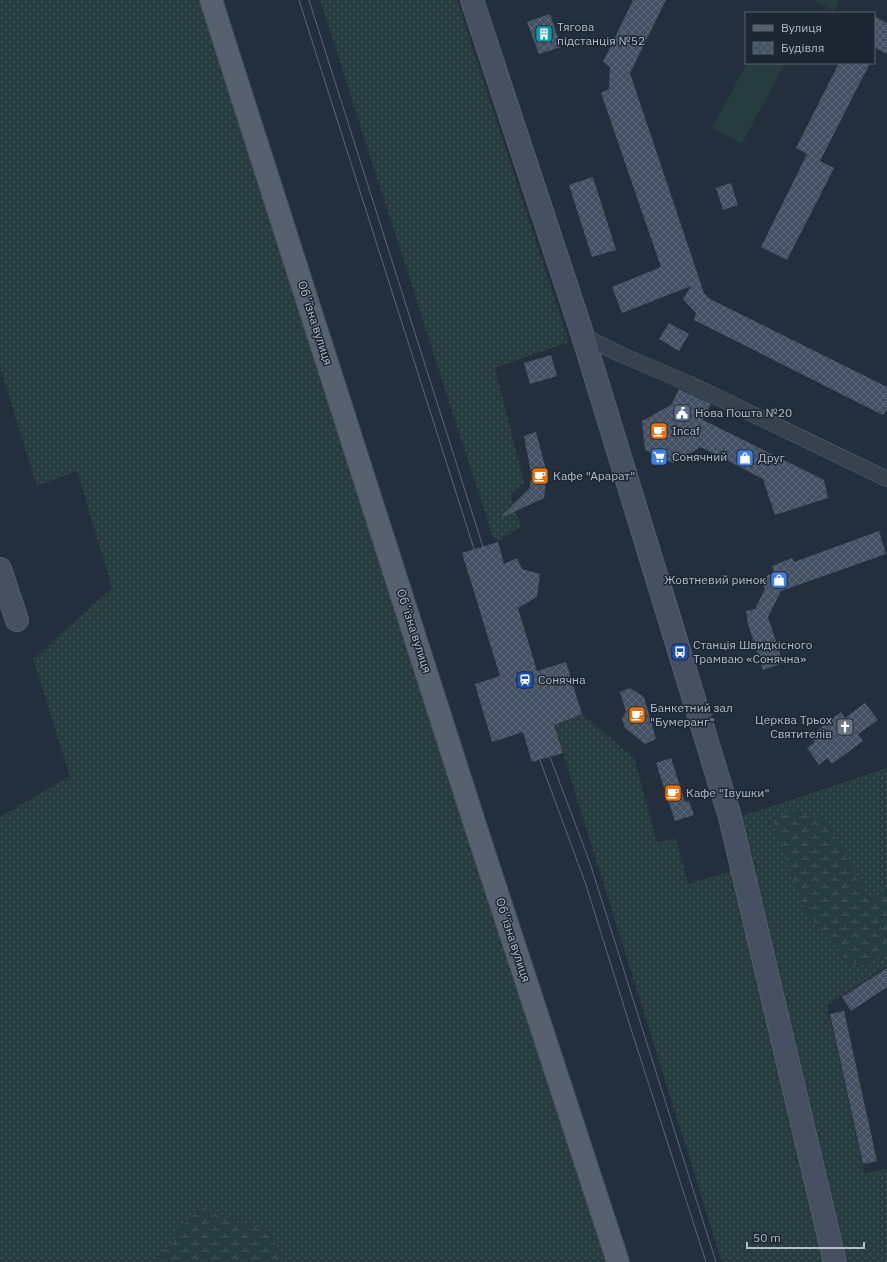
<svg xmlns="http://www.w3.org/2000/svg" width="887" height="1262" font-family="'IBM Plex Sans',sans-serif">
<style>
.grass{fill:url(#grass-dots)}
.wetland{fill:url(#wetland-marsh)}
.garden{fill:#263c3f}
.building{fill:url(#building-cross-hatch)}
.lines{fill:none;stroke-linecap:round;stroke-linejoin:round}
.street-casing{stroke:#565f6c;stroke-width:16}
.secondary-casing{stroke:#565f6c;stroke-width:24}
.primary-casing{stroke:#414a57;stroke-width:24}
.street{stroke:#38414e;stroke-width:15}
.secondary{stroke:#465061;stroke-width:22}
.primary{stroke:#56606e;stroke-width:22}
.tram{stroke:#5a6575;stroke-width:1}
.labels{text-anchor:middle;stroke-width:3;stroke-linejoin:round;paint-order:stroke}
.poi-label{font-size:12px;fill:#b4bcc9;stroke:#1d2633;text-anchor:start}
.street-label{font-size:12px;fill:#b4bcc9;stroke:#1d2633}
</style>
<defs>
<pattern id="grass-dots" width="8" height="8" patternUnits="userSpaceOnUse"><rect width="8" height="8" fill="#263c3f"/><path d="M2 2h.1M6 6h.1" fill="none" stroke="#435659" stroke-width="1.8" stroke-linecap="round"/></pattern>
<pattern id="wetland-marsh" width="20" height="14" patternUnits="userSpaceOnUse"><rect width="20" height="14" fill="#263c3f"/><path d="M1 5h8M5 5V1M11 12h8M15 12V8" fill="none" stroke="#435659"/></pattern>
<pattern id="building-cross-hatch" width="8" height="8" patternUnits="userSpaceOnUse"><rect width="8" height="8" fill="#455162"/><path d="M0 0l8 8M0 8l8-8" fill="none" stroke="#5d6877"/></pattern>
</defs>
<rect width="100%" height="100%" fill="#242f3e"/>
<g class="grass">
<polygon points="0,0 211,0 618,1262 283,1262 269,1229 229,1220 200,1206 155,1262 0,1262 0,817 70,776 33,659 112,588 77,471 37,486 0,368"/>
<polygon points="320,0 457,0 569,342 495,368 524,482 510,495 521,526 498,542 492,535"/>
<polygon points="582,714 634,758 657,842 676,839 688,884 732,871 823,1262 722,1262 554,725"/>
<polygon points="887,768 887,889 869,898 825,819 868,963 887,951 887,966 827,1005 864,1173 887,1169 887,1262 848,1262 742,816"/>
</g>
<g class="wetland">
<polygon points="794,811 825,819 869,898 887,889 887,951 868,963 849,964 805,910 772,820"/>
<polygon points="200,1206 229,1220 269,1229 283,1262 155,1262"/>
</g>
<g class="garden">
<polygon points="813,0 839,0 834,11"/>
<polygon points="747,63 785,63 742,144 712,128"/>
</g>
<g class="building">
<polygon points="633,0 666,0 630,73 704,293 710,299 887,387 887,409 883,415 694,320 696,313 683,299 691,286 622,313 612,287 661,267 601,93 609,89 610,67 603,62"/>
<polygon points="550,14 561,47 539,54 527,22"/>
<polygon points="874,16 887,23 887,54 874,47"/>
<polygon points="839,63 870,63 820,161 834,168 787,260 761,247 807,154 796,148"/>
<polygon points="593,177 616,250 592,257 569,185"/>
<polygon points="731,183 738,205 723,210 716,188"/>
<polygon points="669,323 689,334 679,351 659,339"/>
<polygon points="551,355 557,376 530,384 524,363"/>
<polygon points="679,389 711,404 703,420 824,480 828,498 775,515 763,479 701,447 673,463 645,450 642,421 671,405"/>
<polygon points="536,432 547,473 544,498 503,517 502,515 530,488 531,473 524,436"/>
<polygon points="879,531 886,554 781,591 768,617 783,663 763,670 748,624 746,611 755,609 765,589 761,579 774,572 772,566 792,558 794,562"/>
<polygon points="498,542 504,564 517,558 522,569 540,574 537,597 518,608 537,671 566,662 582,714 554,725 563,753 532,762 523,732 492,742 475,684 500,676 462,553"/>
<polygon points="630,688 644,697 656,739 645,744 625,728 622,719 626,712 620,692"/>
<polygon points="865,703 878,720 858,734 863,741 832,764 827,758 819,765 807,748 815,742 810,736 841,712 845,718"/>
<polygon points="671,758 685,802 689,801 694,815 675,821 656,763"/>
<polygon points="887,968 887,987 851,1011 842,997"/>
<polygon points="844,1011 877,1161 863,1164 830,1014"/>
</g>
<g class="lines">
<defs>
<polyline id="street" points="583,336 622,355 690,384 887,479"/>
<g id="secondary">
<polyline points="472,0 583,336 730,817 835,1262"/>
<polyline points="0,569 17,620"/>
</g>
<polyline id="primary" points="211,0 477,831 618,1262"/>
</defs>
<use href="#street" class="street-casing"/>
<use href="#secondary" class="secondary-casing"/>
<use href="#primary" class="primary-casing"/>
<use href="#street" class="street"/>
<use href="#secondary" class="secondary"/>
<use href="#primary" class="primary"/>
<g class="tram">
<polyline points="299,0 474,549"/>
<polyline points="309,0 483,547"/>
<polyline points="550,757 590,863 716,1262"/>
<polyline points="540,760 586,885 631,1029 706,1262"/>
</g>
</g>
<defs>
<symbol id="building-square" viewBox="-11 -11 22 22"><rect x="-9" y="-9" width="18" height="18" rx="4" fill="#0f9aa8" stroke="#1d2633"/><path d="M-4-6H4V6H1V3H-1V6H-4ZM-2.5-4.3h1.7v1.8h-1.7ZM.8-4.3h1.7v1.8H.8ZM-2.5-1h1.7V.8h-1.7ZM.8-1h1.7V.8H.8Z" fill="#fff"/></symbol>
<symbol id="civic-square" viewBox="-11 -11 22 22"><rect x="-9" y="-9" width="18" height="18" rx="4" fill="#5c6f8a" stroke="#1d2633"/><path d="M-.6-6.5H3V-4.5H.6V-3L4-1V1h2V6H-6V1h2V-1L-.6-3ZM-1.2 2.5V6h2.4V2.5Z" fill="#fff"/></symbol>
<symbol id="cafe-square" viewBox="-11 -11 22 22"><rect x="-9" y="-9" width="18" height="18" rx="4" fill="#e8710a" stroke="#1d2633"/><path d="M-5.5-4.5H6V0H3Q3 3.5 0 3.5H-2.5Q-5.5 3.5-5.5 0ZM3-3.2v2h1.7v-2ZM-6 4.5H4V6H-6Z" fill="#fff"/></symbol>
<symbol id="supermarket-square" viewBox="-11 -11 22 22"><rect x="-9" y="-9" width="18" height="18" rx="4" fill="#3f7fe0" stroke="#1d2633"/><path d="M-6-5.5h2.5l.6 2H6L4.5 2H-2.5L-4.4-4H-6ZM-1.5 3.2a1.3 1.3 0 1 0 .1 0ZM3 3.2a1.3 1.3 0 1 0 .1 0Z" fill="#fff"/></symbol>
<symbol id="shop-square" viewBox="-11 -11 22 22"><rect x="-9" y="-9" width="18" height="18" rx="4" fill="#3f7fe0" stroke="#1d2633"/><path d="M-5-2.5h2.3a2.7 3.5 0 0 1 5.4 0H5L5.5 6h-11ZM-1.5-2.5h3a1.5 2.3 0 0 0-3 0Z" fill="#fff"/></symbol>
<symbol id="bus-square" viewBox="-11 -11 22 22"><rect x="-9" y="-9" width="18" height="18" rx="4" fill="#1a4fb4" stroke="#1d2633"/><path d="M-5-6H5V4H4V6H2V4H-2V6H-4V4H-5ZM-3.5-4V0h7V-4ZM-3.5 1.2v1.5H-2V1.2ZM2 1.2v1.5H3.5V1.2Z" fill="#fff"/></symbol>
<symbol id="station-square" viewBox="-11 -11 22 22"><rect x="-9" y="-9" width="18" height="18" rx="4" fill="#1a4fb4" stroke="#1d2633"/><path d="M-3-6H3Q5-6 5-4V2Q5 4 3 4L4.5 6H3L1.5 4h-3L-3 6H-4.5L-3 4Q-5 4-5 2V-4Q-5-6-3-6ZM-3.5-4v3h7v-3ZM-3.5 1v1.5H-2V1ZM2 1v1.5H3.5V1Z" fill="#fff"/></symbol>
<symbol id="church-square" viewBox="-11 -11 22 22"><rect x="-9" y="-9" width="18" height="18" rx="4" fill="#6b7280" stroke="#1d2633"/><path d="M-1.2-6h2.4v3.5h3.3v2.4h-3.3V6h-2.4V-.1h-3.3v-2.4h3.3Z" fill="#fff"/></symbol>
</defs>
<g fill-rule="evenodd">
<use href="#building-square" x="534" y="24" width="20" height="20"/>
<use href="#civic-square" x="672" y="403" width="20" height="20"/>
<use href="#cafe-square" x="649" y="421" width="20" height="20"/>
<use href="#supermarket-square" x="649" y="447" width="20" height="20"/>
<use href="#shop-square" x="735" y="448" width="20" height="20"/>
<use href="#cafe-square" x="530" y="466" width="20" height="20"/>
<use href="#shop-square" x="769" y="570" width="20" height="20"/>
<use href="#bus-square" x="670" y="642" width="20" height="20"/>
<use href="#station-square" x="515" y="670" width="20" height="20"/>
<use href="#cafe-square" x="627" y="705" width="20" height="20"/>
<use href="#church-square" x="835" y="717" width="20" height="20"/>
<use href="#cafe-square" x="663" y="783" width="20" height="20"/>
</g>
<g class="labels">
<g class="poi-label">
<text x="557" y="31">Тягова<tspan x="557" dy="14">підстанція №52</tspan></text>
<text x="695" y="417">Нова Пошта №20</text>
<text x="672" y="435">Incaf</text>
<text x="672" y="461">Сонячний</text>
<text x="758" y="462">Друг</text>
<text x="553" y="480">Кафе "Арарат"</text>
<text x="766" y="584" text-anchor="end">Жовтневий ринок</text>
<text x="693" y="649">Станцiя Швидкiсного<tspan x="693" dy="14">Трамваю «Сонячна»</tspan></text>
<text x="538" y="684">Сонячна</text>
<text x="650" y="712">Банкетний зал<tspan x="650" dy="14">"Бумеранг"</tspan></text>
<text x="832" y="724" text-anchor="end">Церква Трьох<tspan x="832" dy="14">Святителів</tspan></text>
<text x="686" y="797">Кафе "Івушки"</text>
</g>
<g class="street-label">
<text transform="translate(315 323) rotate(72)" y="4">Обʼїзна вулиця</text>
<text transform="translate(414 631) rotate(72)" y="4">Обʼїзна вулиця</text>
<text transform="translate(513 940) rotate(72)" y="4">Обʼїзна вулиця</text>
</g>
</g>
<rect x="745" y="12" width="130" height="52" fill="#1d2633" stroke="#59626f"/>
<rect x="753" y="25" width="20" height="6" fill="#56606e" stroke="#59626f"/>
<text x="781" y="32" font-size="12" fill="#b4bcc9">Вулиця</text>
<rect x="753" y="42" width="20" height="12" fill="url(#building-cross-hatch)" stroke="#59626f"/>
<text x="781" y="52" font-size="12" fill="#b4bcc9">Будівля</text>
<path d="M747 1242v6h117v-6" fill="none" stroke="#b4bcc9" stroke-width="2"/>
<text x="753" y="1242" font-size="12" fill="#b4bcc9" stroke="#1d2633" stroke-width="3" paint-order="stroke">50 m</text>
</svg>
